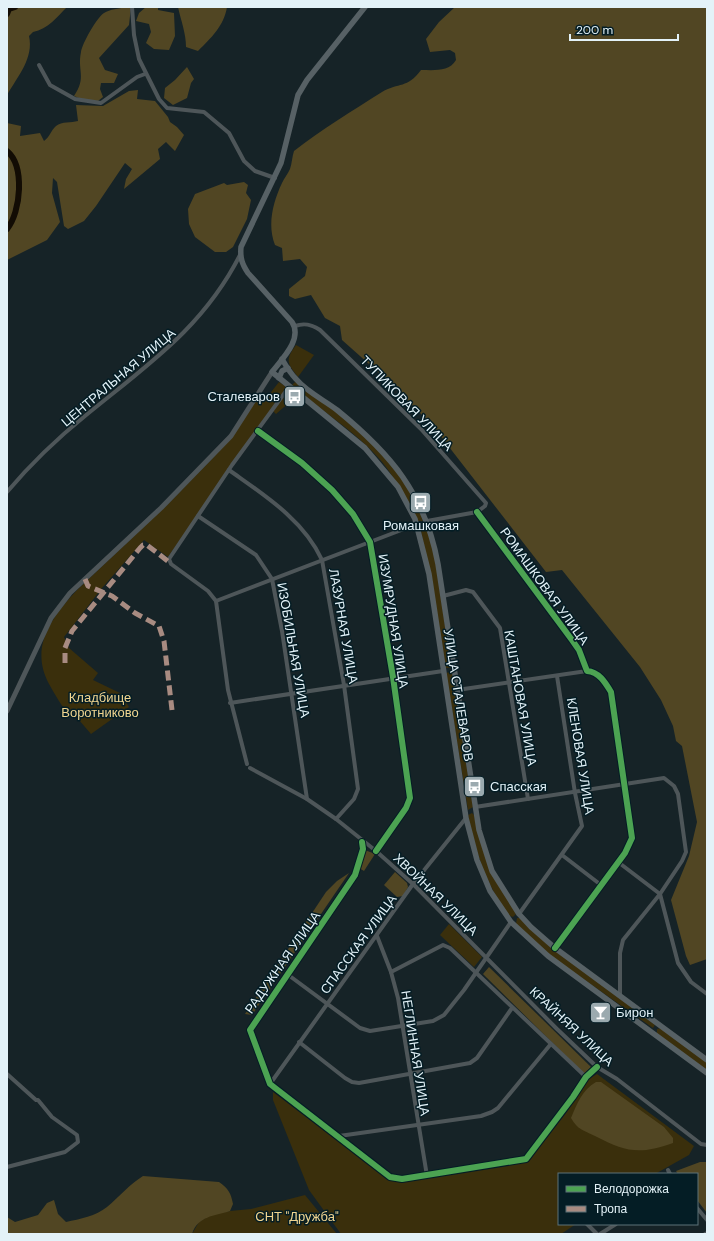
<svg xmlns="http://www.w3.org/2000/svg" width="714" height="1241" font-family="'DM Sans',sans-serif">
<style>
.green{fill:#3a2f0c}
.forest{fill:#514623}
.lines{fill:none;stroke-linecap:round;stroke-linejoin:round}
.river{stroke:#120c04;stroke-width:6}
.minor{stroke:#4e5659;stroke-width:4}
.tertiary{stroke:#4e5659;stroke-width:5}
.secondary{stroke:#576165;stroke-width:5.5}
.quiet{stroke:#a88b81;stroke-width:5;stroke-dasharray:10 5;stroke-linecap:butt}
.cycleway-casing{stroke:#041d25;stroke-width:8}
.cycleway{stroke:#4ca352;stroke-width:6}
.labels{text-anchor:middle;stroke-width:3;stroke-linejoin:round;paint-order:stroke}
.street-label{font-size:13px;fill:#e3f2f8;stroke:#041d25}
.poi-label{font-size:13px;fill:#e3f2f8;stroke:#041d25;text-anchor:start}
.park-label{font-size:13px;fill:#f0d590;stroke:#041d25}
</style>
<rect width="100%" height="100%" fill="#162327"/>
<g class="green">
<path d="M296,345l18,10 -16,22c-11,-14 -13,-17 -2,-32z"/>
<path d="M279,382l6,4 1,3 -118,168 -24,-17 -42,48 -38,49 5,11 29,25 -5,7 27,13 9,14 -38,27 -18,-21 -4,3c-7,-10 -14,-21 -20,-32 -20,-37 3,-67 28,-94l91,-86 41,-42 15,-16 33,-49 7,4z"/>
<path d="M295,382c9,4 19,13 27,19 42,32 83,68 101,120h-5c-11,-20 -21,-40 -35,-58 -26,-31 -61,-51 -91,-78z"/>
<polygon points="291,391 302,400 291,401 276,414 273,411 288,392"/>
<polygon points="424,523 434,551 451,666 450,668 445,668 431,578 420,526"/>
<polygon points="450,672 452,673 473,807 468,810 446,673"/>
<path d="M472,813l2,2 9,35 33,64 -3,3c-5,-1 -9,-8 -12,-13 -19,-31 -25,-54 -33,-89z"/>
<polygon points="517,918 520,918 655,1025 653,1028 548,954 516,924"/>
<polygon points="449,924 482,957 474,967 440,935"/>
<polygon points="661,1028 707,1062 707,1070 657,1034 657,1029"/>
<polygon points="597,1074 694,1146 689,1155 655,1174 559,1174 559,1224 576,1224 561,1234 341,1234 309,1190 273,1100 273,1092 387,1178 399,1182 528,1162 566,1113 589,1079"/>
<polygon points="305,1195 337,1234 192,1234 199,1222 210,1215 230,1211 251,1209"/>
</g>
<g class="forest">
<path d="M12,7h55c-10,10 -19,22 -34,25l-4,4c5,22 -11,40 -22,59v-78z"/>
<path d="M125,7h6l-2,18 -30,33 6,12 13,4 -4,9h-13l-1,6 3,8 -5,4 -14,-1 -10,-4c13,-19 3,-25 7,-44 1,-8 16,-35 23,-39 6,-4 15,-4 21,-6z"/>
<polygon points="146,7 158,7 158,10 174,13 175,36 169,50 154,49 146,43 151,32 149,24 136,21 139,13"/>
<path d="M178,7h49c-3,19 -16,31 -29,44l-12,-4c0,-14 -5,-26 -8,-40z"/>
<path d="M455,7h252v952l-17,6 -4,-9 -15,-56 18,-44 8,-34 -15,-76 -6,-5 -3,-15 -12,-26 -21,-33 -78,-97 -16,2 -114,-147 -45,-45 -45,-40 -2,-14 -15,-8 -14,-23 -16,4 -6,-3v-7l16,-13 2,-9 -7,-8 -17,2 -1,-13 -7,-3c-8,-20 -2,-43 7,-62 2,-5 6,-9 8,-14 2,-6 2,-12 4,-18 28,-22 58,-40 88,-59 17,-10 25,-3 39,-22 13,0 28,2 35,-10l-1,-7 -5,-3 -20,2 -4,-13 13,-17z"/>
<polygon points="187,67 194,79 191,83 187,98 173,105 164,98 165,88 175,80"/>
<path d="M138,90l-1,9 18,2 13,16 2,5 7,5 7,8 -9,16 -9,-9 -8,7 2,10 -36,30 2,-10 6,-10 -7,-6 -29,43 -12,15 -16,8 -4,-3 -7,-44 -4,-4 -1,15 8,29 -13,18 -40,20v-137l14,3 -1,10 20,-3 4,8c6,-4 7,-11 12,-15 6,-5 15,-3 22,-5l-2,-16 27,1 26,-15z"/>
<polygon points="244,182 248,185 246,193 251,200 247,219 233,247 226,252 215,252 195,237 189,224 188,209 195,194 224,183 227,185"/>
<polygon points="365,850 375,854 364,871 359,868"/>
<polygon points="395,872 407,883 408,887 403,896 397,897 384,885"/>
<polygon points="349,873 252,1015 245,1014 326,892 337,881"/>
<polygon points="489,967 591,1067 584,1074 483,974"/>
<path d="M596,1082h5l63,45 9,11v5c-34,12 -47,9 -78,-7 -12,-6 -17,-6 -24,-18 6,-14 11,-28 25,-36z"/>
<polygon points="700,1162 707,1162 707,1213 697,1200 697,1174 678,1174 676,1171"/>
<path d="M143,1176l76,6c9,6 12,11 14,22l-3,7c-16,5 -32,5 -38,23h-185v-17l8,5 23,-7 9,-12 7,-3 4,14 8,8c14,-3 30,-6 41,-15 13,-11 22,-22 36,-31z"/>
</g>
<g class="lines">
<g class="river">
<polyline points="7,14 9,9 15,7"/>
<path d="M7,151c18,15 14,61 0,78"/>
</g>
<g class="minor">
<polyline points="132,7 134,35 139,59 159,99 167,108 204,112 229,133 244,161 255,171 275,178"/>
<polyline points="39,65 50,85 75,99 101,103 137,77 145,74"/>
<path d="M295,326c9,-3 16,-2 25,4l101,99 65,74 -1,3 -8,6"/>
<polyline points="258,431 302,463 332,490 353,514 370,542 393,677 410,798 406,808 376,851"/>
<path d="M229,470c35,25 75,50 93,90l22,125 14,104 -4,10 -18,20"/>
<path d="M7,492c22,-26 52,-55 78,-76 62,-51 118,-88 155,-161"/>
<path d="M477,512l95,128 7,10 8,21c12,1 18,11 24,21l21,146 -7,15 -70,95"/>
<polyline points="198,516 256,555 272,579 282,631 307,799"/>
<polyline points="427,521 477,512"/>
<polyline points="443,596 466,590 473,592 500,628 528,799"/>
<polyline points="216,601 417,524"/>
<polyline points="457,690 587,671"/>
<polyline points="230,703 443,671"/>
<polyline points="247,764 228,690 216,601 208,591 171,564 169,559 232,465 289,387"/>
<polyline points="250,768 307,799 336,819 376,851 413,884 557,1029 597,1067 617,1079 701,1144 707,1145"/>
<polyline points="475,807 664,778 674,786 678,794 686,852 682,861 660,894 623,940 620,953 620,996"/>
<polyline points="362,842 363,849 355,875 250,1030 270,1084 390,1177 402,1179 526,1159 573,1097 586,1077 597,1067"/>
<polyline points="562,855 601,885"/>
<polyline points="618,862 660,894 678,963 691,982 707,994"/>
<polyline points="519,914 582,826 575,793 557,676"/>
<polyline points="377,936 391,972 398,998 427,1176"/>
<polyline points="391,972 443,945 450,948 586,1077"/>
<polyline points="287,974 360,1028 370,1031 433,1021 444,1015 464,990 511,922"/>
<polyline points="299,1042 345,1078 352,1082 359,1083 470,1063 477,1058 512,1008"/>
<polyline points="7,1074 36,1100 38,1100 52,1117 77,1135 78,1142 65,1152 7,1167"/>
<polyline points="270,1084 413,884 466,818"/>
<polyline points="339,1136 481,1116 492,1112 498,1108 550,1045"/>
<polyline points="668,1170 670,1174"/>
<polyline points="697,1208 707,1220"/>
<polyline points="587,1224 597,1234"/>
<polyline points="600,1234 616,1224"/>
<polyline points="705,1234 707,1233"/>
</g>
<polyline class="tertiary" points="7,711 51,618 70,593 161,508 231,436 272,372"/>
<g class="secondary">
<path d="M365,7l-58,73 -9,15 -17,68 -40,84c-1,11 1,17 7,26l44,49c11,17 -10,37 -20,50l93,76 33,39 17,32 14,55 37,244 11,42 13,31 21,31 37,34 159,117"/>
<path d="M282,359c4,7 8,14 14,20 11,13 28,21 41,31 54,44 88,84 101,154l41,266 13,41 27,43 12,13 24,21 152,112"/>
<polyline points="279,378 282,371 288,368"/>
</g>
<g class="quiet">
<polyline points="85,579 88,586 112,596 135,613 159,626 164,641 172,710"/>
<polyline points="65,663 65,648 72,631 140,548 143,545 147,545 169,562"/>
</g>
<defs>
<g id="cycleway">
<polyline points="258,431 302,463 332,490 353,514 370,542 393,677 410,798 406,808 376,851"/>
<path d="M477,512l95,128 7,10 8,21c12,1 18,11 24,21l21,146 -7,15 -70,95"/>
<polyline points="362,842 363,849 355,875 250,1030 270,1084 390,1177 402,1179 526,1159 573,1097 586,1077 597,1067"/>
</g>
</defs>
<use href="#cycleway" class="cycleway-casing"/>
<use href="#cycleway" class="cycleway"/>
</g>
<defs>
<symbol id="bus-square" viewBox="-11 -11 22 22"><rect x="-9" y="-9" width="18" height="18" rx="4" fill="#9baaaf" stroke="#041d25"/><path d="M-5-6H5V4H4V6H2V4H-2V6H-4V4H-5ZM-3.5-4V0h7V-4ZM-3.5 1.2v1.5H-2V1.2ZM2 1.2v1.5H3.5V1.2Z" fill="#fff"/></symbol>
<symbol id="bar-square" viewBox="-11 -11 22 22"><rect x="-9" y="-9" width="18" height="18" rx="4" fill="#9baaaf" stroke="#041d25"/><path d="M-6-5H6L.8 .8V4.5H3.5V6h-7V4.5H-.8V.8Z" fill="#fff"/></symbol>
</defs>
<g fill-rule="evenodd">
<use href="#bus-square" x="282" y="384" width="25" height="25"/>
<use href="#bus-square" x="408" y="490" width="25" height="25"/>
<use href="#bus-square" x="462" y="774" width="25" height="25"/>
<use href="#bar-square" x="588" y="1000" width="25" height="25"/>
</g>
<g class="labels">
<g class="street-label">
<text transform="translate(118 377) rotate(-40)" y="5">ЦЕНТРАЛЬНАЯ УЛИЦА</text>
<text transform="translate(407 403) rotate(46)" y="5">ТУПИКОВАЯ УЛИЦА</text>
<text transform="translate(545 586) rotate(54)" y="5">РОМАШКОВАЯ УЛИЦА</text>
<text transform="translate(394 621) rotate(81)" y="5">ИЗУМРУДНАЯ УЛИЦА</text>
<text transform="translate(344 626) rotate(80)" y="5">ЛАЗУРНАЯ УЛИЦА</text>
<text transform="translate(294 650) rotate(80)" y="5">ИЗОБИЛЬНАЯ УЛИЦА</text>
<text transform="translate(459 695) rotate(81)" y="5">УЛИЦА СТАЛЕВАРОВ</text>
<text transform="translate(521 698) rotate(80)" y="5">КАШТАНОВАЯ УЛИЦА</text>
<text transform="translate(581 756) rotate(81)" y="5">КЛЕНОВАЯ УЛИЦА</text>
<text transform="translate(436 894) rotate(44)" y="5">ХВОЙНАЯ УЛИЦА</text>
<text transform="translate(358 944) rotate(-54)" y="5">СПАССКАЯ УЛИЦА</text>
<text transform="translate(282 962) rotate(-55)" y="5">РАДУЖНАЯ УЛИЦА</text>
<text transform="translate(572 1026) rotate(43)" y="5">КРАЙНЯЯ УЛИЦА</text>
<text transform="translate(416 1053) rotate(81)" y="5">НЕГЛИННАЯ УЛИЦА</text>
</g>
<g class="poi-label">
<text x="280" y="401" text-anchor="end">Сталеваров</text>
<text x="421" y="530" text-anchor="middle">Ромашковая</text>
<text x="490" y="791">Спасская</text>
<text x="616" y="1017">Бирон</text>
</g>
<g class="park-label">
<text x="100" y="702">Кладбище<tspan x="100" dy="15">Воротниково</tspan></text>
<text x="297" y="1221">СНТ "Дружба"</text>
</g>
</g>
<rect width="714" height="1241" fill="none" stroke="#e3f2f8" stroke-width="16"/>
<rect x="558" y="1173" width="140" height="52" fill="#041d25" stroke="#5d7279"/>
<rect x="566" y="1186" width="20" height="6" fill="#4ca352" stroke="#5d7279"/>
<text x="594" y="1193" font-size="12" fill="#e3f2f8">Велодорожка</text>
<rect x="566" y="1206" width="20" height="6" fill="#a88b81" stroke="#5d7279"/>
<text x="594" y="1213" font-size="12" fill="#e3f2f8">Тропа</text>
<path d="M570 34v6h108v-6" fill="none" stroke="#e3f2f8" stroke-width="2"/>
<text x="576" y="34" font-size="12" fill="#e3f2f8" stroke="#041d25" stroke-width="3" paint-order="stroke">200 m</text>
</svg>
